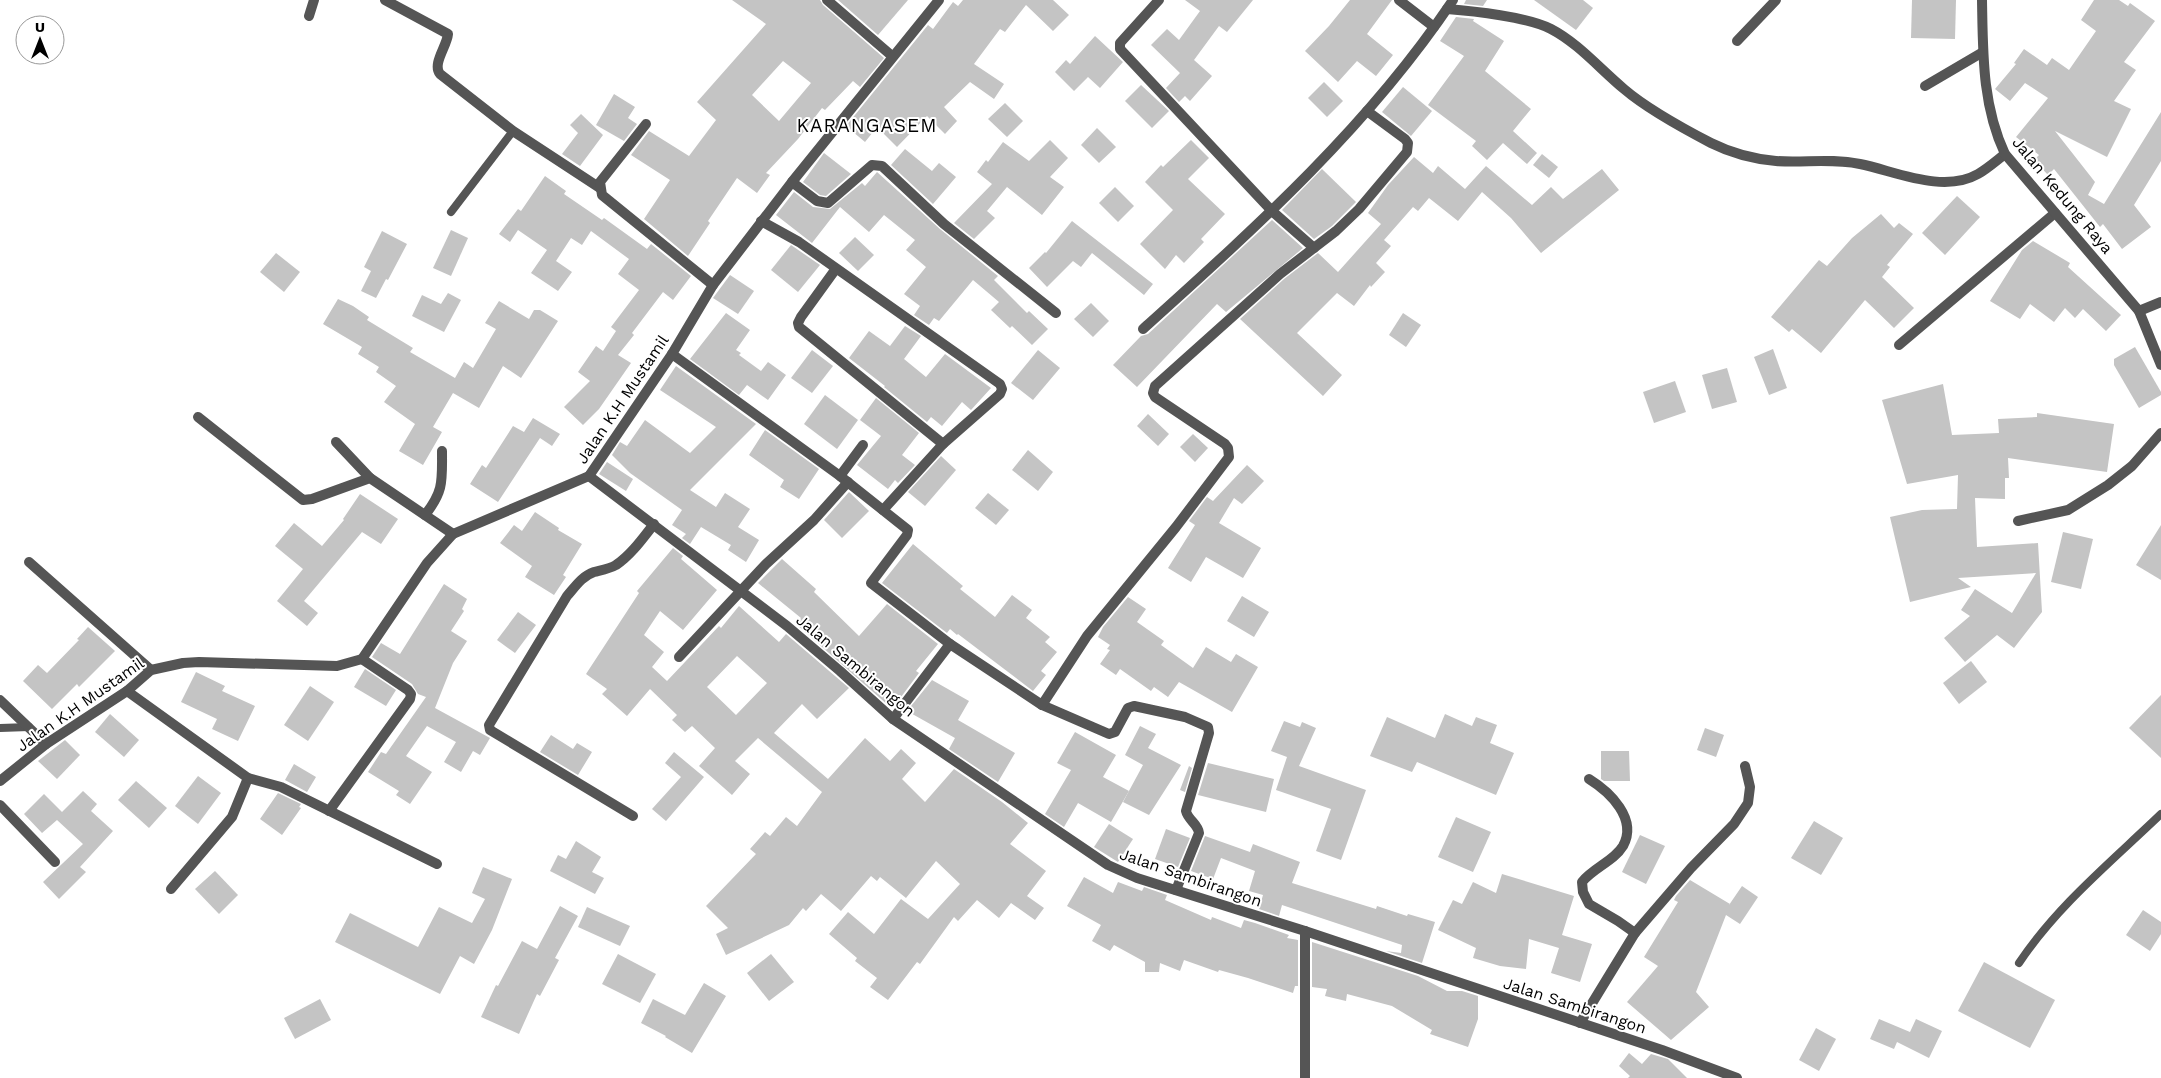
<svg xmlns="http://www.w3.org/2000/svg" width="2161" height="1078" font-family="'Work Sans',sans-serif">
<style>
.building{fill:#c4c4c4;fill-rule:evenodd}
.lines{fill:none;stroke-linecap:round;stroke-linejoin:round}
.service{stroke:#555;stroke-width:8}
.minor{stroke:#555;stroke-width:10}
.tertiary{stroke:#555;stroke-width:10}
.labels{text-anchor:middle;stroke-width:4;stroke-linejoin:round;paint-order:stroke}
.street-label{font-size:16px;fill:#000;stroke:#fff}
.quarter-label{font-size:19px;letter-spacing:1px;fill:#000;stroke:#fff}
</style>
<rect width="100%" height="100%" fill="#fff"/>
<g class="building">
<path d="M732,0h88l3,5 61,53 -24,29 -7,-6 -28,29 -3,-2 -24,31 -32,34 4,2 -13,18 -20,-15 -29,43 2,2 -22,33 -44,-37 26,-39 -39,-25 18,-24 40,25 27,-36 -19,-18 69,-78zM783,61l28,22 -32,38 -27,-26z"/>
<polygon points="838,0 908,0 878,35"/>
<polygon points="963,0 1053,0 1069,15 1053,31 1026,5 1005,32 1000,29 974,64 1004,84 994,99 970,82 944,107 957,121 945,134 927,116 897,147 877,127 865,142 846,126 928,25 933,29 953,2 958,6"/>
<polygon points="1185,0 1253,0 1227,32 1219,26 1194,60 1212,76 1190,101 1185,96 1179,102 1166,88 1180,73 1151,45 1167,29 1179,40 1200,11"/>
<polygon points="1350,0 1392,0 1367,34 1393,55 1376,76 1357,61 1338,82 1305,51 1329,26"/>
<polygon points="1466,0 1487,0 1483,6 1464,4"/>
<polygon points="1534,0 1583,0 1593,8 1576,30"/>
<polygon points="1912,0 1956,0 1955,39 1911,38"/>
<polygon points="2094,0 2119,0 2128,6 2130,3 2155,21 2124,62 2136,70 2114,101 2131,109 2107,157 2055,131 2095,182 2088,195 2104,204 2161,112 2161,161 2134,205 2151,227 2122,249 2103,224 2100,227 2054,169 2048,175 2034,160 2039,155 2016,137 2048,98 2025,83 2010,101 1995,89 2016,64 2014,63 2024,49 2047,65 2052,58 2069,70 2096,31 2081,20"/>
<polygon points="1456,17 1474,19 1473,21 1504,41 1485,71 1531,109 1513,131 1537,153 1527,164 1503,143 1487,160 1472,146 1476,141 1428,105 1464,56 1440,41"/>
<polygon points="1095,36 1123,62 1100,88 1088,77 1074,91 1055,72 1066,60 1070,64"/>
<polygon points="1324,82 1343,101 1327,117 1308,98"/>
<polygon points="1141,85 1169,111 1152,128 1125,101"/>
<polygon points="1403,87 1432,111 1411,136 1382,112"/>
<polygon points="614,94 635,107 628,118 637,124 624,141 596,125"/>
<polygon points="1005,103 1023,121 1007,137 988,119"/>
<polygon points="581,114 603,135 580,166 562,154 578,133 570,125"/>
<polygon points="1097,128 1116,147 1099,163 1081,145"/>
<polygon points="1050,140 1068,158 1050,177 1064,187 1042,215 1007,187 987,211 995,218 974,239 954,223 992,184 977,172 986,160 988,162 1003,142 1029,161"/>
<polygon points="1191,140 1209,158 1188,179 1225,214 1201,239 1204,242 1184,263 1176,255 1165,269 1140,244 1173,210 1145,182 1161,165 1163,167"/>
<polygon points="905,149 932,171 939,163 956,177 933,204 891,165"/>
<polygon points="824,153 851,174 826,196 820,195 803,182"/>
<polygon points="1542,154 1558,167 1549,178 1533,165"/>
<polygon points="1414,157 1433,173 1438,166 1465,189 1486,166 1532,205 1551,187 1563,199 1602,169 1619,190 1541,253 1511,218 1482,192 1458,221 1429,198 1418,211 1413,207 1384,240 1391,246 1376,263 1385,272 1371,287 1370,285 1354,306 1337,293 1297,333 1342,375 1323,396 1240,319 1284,279 1318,253 1338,272 1381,224 1368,213 1388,185"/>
<polygon points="1322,169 1356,202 1332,226 1314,239 1282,210"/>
<polygon points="877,172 940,229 998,276 994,280 1027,313 1029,311 1048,329 1032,345 1012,326 1010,328 991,310 999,302 973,280 939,321 934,318 929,325 914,315 920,306 904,294 926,267 906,250 915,240 884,215 869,232 840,207 812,243 776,215 794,192 813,207 830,209 862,183 865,186"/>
<polygon points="545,176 566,191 564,194 602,220 604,218 647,249 651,244 691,276 673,300 663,292 632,333 634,335 618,355 631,363 599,409 583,425 564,407 590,381 578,372 596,346 603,351 616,331 611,327 639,290 618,274 629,259 591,231 582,245 571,238 556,261 572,272 558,291 531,273 547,250 518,230 510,242 499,234 518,209 521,211"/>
<polygon points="1115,187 1134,206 1118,222 1099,203"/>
<polygon points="1957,196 1980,217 1945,255 1922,233"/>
<polygon points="1881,214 1894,228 1899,223 1913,234 1887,265 1890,267 1882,277 1914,308 1894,328 1865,300 1821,353 1792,329 1789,332 1771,317 1819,260 1827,266 1852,238"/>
<polygon points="1272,220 1303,248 1226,312 1217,304 1137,387 1113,365 1141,336 1148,334"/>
<polygon points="1072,221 1153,284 1144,295 1092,253 1081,267 1073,261 1047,287 1029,268 1045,252 1046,253"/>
<polygon points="451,230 468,238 451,276 433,268"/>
<polygon points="382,231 407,244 388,280 386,279 376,298 361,291 371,271 364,267"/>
<polygon points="855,237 874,255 858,271 839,253"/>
<polygon points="2033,241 2070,263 2068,267 2121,315 2106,331 2083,309 2075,318 2065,308 2054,322 2030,304 2020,319 1990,301 2022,250"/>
<polygon points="791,245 820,265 798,292 771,270"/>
<polygon points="276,253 300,272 284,292 260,272"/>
<polygon points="730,275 754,291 738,314 713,298"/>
<polygon points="448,293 461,300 444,332 412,316 422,295 441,304"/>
<polygon points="338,299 353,306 369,317 367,320 413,348 410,352 455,378 464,362 473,368 496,329 485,323 499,301 529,319 534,310 540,310 558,321 521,378 503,366 479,408 453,393 433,427 442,432 423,465 399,451 415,424 384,402 396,386 376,372 379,367 358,354 362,347 323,324"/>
<polygon points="1091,303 1109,321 1093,337 1074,319"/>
<polygon points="726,313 750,330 736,350 741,353 739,355 761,371 768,362 786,375 768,400 747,385 739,395 690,359"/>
<polygon points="1403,313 1421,325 1406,347 1389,335"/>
<polygon points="905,326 921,336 904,359 926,377 945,354 991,388 971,410 962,402 942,426 931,417 927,422 884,387 885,386 849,358 869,331 890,346"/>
<polygon points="2135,347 2161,392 2161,395 2139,408 2114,365 2114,359"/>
<polygon points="1773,349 1787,388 1769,395 1754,357"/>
<polygon points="812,350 833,366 812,393 791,378"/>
<polygon points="1038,350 1060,368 1033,400 1011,383"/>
<polygon points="676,366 756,424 690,490 716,507 725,493 750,509 738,527 759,540 746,562 728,550 731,545 701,527 690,544 682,538 686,534 672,525 682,510 630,473 612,455 620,442 627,446 645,420 690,453 716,427 660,390"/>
<polygon points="1727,368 1737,402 1712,409 1702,375"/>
<polygon points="1675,381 1686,412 1654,423 1643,392"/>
<polygon points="1943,384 1952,435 1999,433 1998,419 2037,417 2037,413 2114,424 2107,472 2008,458 2009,478 2005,478 2005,499 1975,498 1977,547 2038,543 2042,612 2014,648 1997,635 1965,662 1944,638 1970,616 1961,610 1975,589 2012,613 2036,573 1958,578 1971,587 1910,602 1890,517 1922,510 1957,509 1958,475 1907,484 1882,400"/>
<polygon points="825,395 858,420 837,449 804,424"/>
<polygon points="876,398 919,433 902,455 915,465 898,483 895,480 888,489 857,465 881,436 860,420"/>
<polygon points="1148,414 1169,434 1158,446 1137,426"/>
<polygon points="533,418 560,434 552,446 540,438 498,502 470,484 482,465 486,468 513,426 524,432"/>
<polygon points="765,430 819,469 799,499 780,487 784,480 749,455"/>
<polygon points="1193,434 1208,448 1195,462 1180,447"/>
<polygon points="1028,450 1053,472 1038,491 1012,470"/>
<polygon points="941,456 956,470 925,506 908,492"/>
<polygon points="607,462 633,479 626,491 599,474"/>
<polygon points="1247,465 1264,481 1242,504 1234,498 1219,523 1261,548 1243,578 1206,557 1191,582 1168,568 1195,525 1189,521 1207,497 1213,501"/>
<polygon points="849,492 869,511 842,538 824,520"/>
<polygon points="988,493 1009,510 996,525 975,508"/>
<polygon points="360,494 398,519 381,544 362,532 304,601 318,613 307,626 277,601 303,569 275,546 294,523 322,546 344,520 343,519"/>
<polygon points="535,512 559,528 558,530 582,544 563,575 566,577 554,595 525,577 532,566 500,543 514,525 522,531"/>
<polygon points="2161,525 2161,580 2136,565"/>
<polygon points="2063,532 2093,539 2081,589 2051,582"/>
<polygon points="913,544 963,586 960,589 995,617 1012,595 1032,610 1026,618 1050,637 1045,642 1057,652 1041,671 1046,675 1033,691 958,634 957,635 950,629 947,633 882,583"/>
<path d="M673,548l10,8 -2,3 36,31 -34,40 -23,-19 -16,24 20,17 -12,15 15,14 52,-55 2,2 18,-22 40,36 7,-8 63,54 -32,31 -15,-15 -28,29 54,46 37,-41 25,23 11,-12 15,14 -14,16 23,23 29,-33 48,33 26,21 -18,21 36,27 -19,25 17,12 -9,12 -24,-17 -12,15 -22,-18 -19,21 -4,-4 -34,47 -3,-2 -29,38 -18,-13 7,-9 -22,-17 2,-3 -28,-24 19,-22 26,22 27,-35 27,20 32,-35 -24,-23 -30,37 -26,-21 -3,4 -6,-5 -30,35 -20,-17 -15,17 -3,-3 -14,17 -63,30 -10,-21 12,-6 -22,-22 50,-52 -6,-5 15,-17 5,4 16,-19 11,9 25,-34 -64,-54 -23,23 15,13 -18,21 -33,-29 16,-18 -23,-22 -7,6 -13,-12 5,-5 -27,-26 -23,27 -25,-22 5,-5 -21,-15 53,-81 -2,-2zM737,656l30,27 -31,32 -29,-28z"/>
<polygon points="782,559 816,589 814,592 859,636 887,604 938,644 916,671 919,673 895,705 892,703 889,706 796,624 801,618 758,583"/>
<polygon points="444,584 467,599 462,609 464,611 451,631 467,641 453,663 435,708 490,738 480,755 473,751 461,772 444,762 456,742 427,726 406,756 432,772 410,804 396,795 399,791 368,772 381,752 386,754 426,697 418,694 412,684 372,657 381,643 400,654"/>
<polygon points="1242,596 1269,612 1254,637 1227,621"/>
<polygon points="1128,597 1146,609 1137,622 1164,641 1161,645 1193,668 1206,647 1231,662 1236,654 1258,667 1232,712 1179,682 1168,697 1154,687 1151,691 1120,669 1116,675 1100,664 1110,650 1107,649 1110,645 1098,637 1103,627"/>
<polygon points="518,612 536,625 515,653 497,640"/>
<polygon points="88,627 115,651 79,687 77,684 52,709 23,681 38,665 47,673 79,640 77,639"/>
<polygon points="1971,661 1987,682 1959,704 1943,683"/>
<polygon points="365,669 396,690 386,706 354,687"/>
<polygon points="196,672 225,686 222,691 255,706 238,741 212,729 217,719 181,702"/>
<polygon points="932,680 969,701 958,720 1015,753 998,782 949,749 955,738 907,711"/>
<polygon points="310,686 334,702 308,741 284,725"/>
<polygon points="2161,695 2161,758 2129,728"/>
<polygon points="110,714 139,740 124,757 95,732"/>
<polygon points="1445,714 1472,726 1476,717 1497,725 1490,743 1514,753 1496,795 1417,762 1412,772 1370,756 1387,717 1435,738"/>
<polygon points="1284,721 1300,727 1302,722 1316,728 1299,766 1366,790 1341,860 1316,851 1331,809 1276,790 1287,757 1271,751"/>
<polygon points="1140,726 1156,734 1148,748 1181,765 1149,815 1123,802 1143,765 1125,755"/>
<polygon points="1705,728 1724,735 1716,757 1697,750"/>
<polygon points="1075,732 1116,755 1103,777 1129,791 1111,822 1078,803 1064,827 1045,814 1071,770 1057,763"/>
<polygon points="551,735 573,749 577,743 592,752 578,775 540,752"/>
<polygon points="65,740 80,755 57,779 38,761"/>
<polygon points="1601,751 1629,751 1630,781 1604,781 1601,779"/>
<polygon points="674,752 704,777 666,821 652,809 681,777 665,763"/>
<polygon points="1208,763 1274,779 1266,812 1198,795"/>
<polygon points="294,764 316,777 307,792 285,780"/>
<polygon points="1189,766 1192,768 1185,792 1180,790"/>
<polygon points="198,776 221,793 198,824 175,806"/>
<polygon points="136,781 167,808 149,828 118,800"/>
<polygon points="83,791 97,804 91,811 113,831 80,867 86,872 59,899 43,882 83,844 57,820 42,833 24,814 44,794 62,812"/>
<polygon points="278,793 301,804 299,807 301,808 282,835 260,819"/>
<polygon points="1456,817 1491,832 1473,872 1438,857"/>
<polygon points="1814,821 1843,838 1821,875 1791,858"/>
<polygon points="1109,824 1133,839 1118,862 1094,847"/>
<polygon points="1166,829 1190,838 1178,867 1155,859"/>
<polygon points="1640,835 1665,846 1646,884 1622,872"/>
<polygon points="1205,836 1250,852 1253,844 1300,862 1292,883 1376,909 1377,906 1407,916 1408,914 1435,922 1422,963 1386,951 1401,953 1402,945 1282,905 1279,916 1259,909 1263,895 1249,891 1255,871 1221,858 1213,879 1191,871"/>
<polygon points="576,841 601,857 592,872 604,878 595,894 550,871 558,855 566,859"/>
<polygon points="483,867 512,879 492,930 474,964 460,956 440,994 335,942 350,913 418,947 439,907 472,923 485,899 472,893"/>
<polygon points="215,871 238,895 219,914 195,889"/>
<polygon points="1502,874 1574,896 1562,935 1592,944 1580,982 1551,973 1559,948 1529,939 1526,969 1500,966 1473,958 1476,948 1438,930 1453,900 1462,904 1473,882 1496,893"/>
<polygon points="1084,877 1113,893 1118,882 1142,891 1144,887 1167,895 1165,900 1211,920 1212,917 1241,928 1244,920 1255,923 1289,935 1287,938 1298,940 1298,986 1295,986 1293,993 1248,978 1219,970 1218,972 1184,960 1180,971 1160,963 1159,972 1145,972 1145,962 1114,945 1110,951 1092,941 1101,925 1067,906"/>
<polygon points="1690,880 1730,904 1729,905 1742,886 1758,897 1740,924 1726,915 1696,992 1709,1007 1671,1040 1627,1002 1658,966 1644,957 1678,902 1674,900 1676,896"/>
<polygon points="560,906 578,916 555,958 559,960 540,996 537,994 519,1034 481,1017 496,985 498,986 522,941 537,949"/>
<polygon points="587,907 630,926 620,946 578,927"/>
<polygon points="2143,910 2161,922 2161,934 2150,951 2126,935"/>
<polygon points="1312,942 1418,976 1447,991 1462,991 1478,996 1478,1019 1468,1047 1430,1034 1432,1030 1392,1006 1347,994 1346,1001 1325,996 1327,989 1312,987"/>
<polygon points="618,954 656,974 640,1003 602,984"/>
<polygon points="771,954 794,982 769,1001 747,973"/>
<polygon points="1984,962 2055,1000 2030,1048 1958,1011"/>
<polygon points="704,983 726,996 692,1053 665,1037 666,1036 641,1023 653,999 685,1015"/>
<polygon points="320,999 331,1020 295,1039 284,1018"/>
<polygon points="1879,1019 1910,1032 1916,1019 1942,1031 1929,1058 1897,1042 1894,1049 1870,1039"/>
<polygon points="1816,1028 1836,1039 1819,1071 1799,1060"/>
<polygon points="1629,1053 1642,1064 1651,1054 1668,1059 1687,1078 1628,1078 1630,1076 1619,1066"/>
</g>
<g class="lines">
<g class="service">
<polyline points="451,212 513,131"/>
<polyline points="0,728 29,727"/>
<path d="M2019,963c38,-57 92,-101 142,-149"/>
</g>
<g class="minor">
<path d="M385,0l63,34c-1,12 -16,30 -8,40l73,57 87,57"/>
<polyline points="827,0 892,56"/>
<polyline points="1159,0 1120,43 1120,49 1272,211 1314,248"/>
<polyline points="1399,0 1434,27"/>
<path d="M1447,9c26,2 81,8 104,20 27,14 49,40 73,60 21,18 62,41 87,54 20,10 43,16 65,18 29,2 54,-3 84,3 35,7 83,30 118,10 9,-5 18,-13 27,-20"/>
<polyline points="309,16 314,0"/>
<polyline points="1737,41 1776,0"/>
<polyline points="1925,86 1983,52"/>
<polyline points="646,124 600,182 602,195 713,285"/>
<polyline points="792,182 817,201 828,203 872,165 882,166 944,224 1056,313"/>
<polyline points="761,221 799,242 1000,384 1002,389 1000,394 943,444"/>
<polyline points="835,270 801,317 798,323 799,327 943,444 883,510"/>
<polyline points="2139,311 2161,302"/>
<path d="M1143,329c112,-101 225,-202 310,-329"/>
<polyline points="1899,345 2055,213"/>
<polyline points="672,354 840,476 908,530 907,535 871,583 950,644"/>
<polyline points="198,417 303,500 312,499 370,478 453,534"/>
<polyline points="336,442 370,478"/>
<polyline points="589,476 787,626 840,671 893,719 1108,865 1137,878 1305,931 1662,1050 1737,1078"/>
<polyline points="840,476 863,445"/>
<path d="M425,515c19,-24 17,-34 17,-64"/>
<polyline points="2018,521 2068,510 2108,485 2132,466 2161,433"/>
<polyline points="29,562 151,670"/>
<polyline points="679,657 766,564 814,520 848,482"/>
<polyline points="127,691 248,778 232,817 171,889"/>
<polyline points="0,700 46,744"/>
<path d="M1042,705l67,29 6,-2 13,-24 6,-2 51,11 23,10 1,6 -23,78c2,9 12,13 13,22l-23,57"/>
<polyline points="893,719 950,644 1042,705 1087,636 1176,527 1229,457 1228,448 1225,444 1155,397 1153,393 1155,386 1280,274 1336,231 1359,209 1407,152 1408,143 1405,139 1367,111"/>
<polyline points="248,778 281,787 437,864"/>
<path d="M1589,779c21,13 49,40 34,67 -9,15 -30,22 -41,36l1,10 6,12 29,17 17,12"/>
<polyline points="0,781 46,744 127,691 151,670 183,663 199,662 337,666 362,659 427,563 453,534 589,476 672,354 713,285 792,182 939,0"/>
<polyline points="0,805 55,862"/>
<polyline points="329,811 410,699 411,694 408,690 362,659"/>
<path d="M633,816l-143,-86 -1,-5 78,-129c8,-9 15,-20 27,-24 8,-2 15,-3 22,-7 15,-10 27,-27 38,-41"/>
<polyline points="1580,1023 1635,933 1691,868 1734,824 1748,803 1750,787 1745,766"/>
<polyline points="1305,1078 1305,931"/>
</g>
<path class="tertiary" d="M1982,0c1,53 0,105 23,154l134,157 22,54"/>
</g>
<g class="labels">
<g class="street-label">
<text transform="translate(2063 195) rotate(50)" y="6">Jalan Kedung Raya</text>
<text transform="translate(622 399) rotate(-56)" y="6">Jalan K.H Mustamil</text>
<text transform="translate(856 665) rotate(40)" y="6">Jalan Sambirangon</text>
<text transform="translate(80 704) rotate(-35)" y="6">Jalan K.H Mustamil</text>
<text transform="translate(1191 877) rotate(19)" y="6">Jalan Sambirangon</text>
<text transform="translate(1575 1005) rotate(18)" y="6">Jalan Sambirangon</text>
</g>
<g class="quarter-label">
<text x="867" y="132">KARANGASEM</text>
</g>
</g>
<g transform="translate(40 40)"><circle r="24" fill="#ffffff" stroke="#999999"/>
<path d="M0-4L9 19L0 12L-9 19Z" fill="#000000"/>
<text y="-8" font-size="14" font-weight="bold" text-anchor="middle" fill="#000000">U</text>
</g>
</svg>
